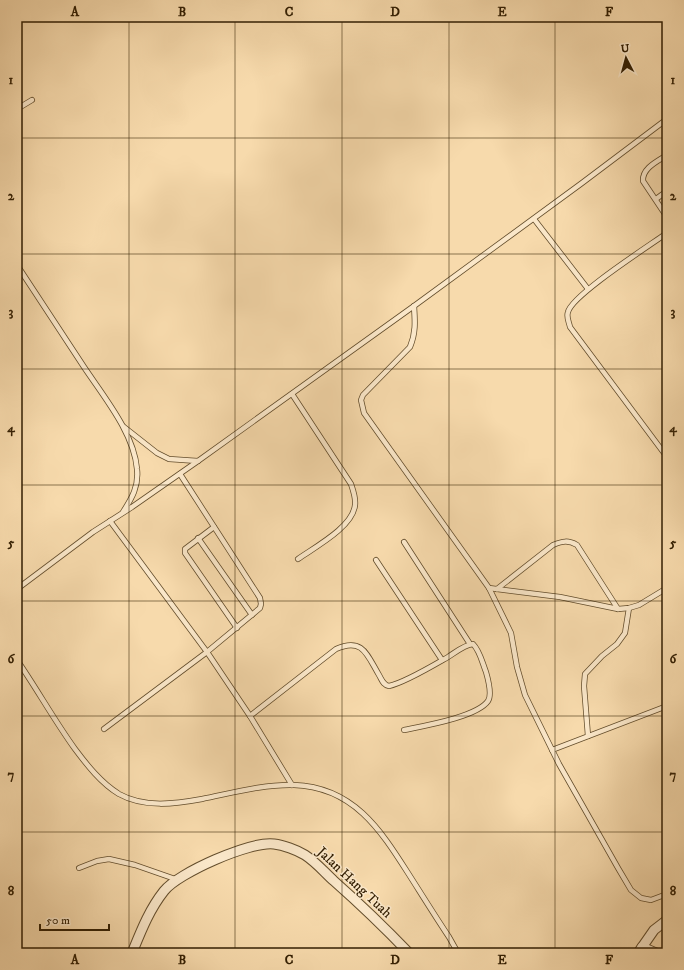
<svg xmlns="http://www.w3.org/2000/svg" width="684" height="970" font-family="'IM FELL DW Pica',serif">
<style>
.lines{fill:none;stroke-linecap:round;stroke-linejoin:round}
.service-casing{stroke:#634d2c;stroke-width:6}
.minor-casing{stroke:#634d2c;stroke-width:11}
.service{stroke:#fae7c9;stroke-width:4.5}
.minor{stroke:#fae7c9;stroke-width:9}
.grid{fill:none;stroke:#321e02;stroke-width:1;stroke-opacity:0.55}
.labels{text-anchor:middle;stroke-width:3;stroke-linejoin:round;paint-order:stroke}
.street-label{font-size:14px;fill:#321e02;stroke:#fae7c9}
.neatline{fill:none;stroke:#321e02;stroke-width:1.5}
.grid-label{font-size:13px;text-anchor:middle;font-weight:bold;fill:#321e02}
</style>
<rect width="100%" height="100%" fill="#f7daac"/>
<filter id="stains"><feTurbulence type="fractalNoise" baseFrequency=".005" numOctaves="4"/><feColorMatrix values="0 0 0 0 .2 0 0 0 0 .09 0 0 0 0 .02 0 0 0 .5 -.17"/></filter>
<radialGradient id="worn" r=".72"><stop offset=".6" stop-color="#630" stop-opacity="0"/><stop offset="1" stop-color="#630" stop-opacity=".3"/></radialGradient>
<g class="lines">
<defs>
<g id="service">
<polyline points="17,109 32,100"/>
<path d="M667,155c-9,6 -25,13 -24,26l24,36"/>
<polyline points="656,199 667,191"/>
<polyline points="534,219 588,289"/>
<path d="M667,233c-18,13 -95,62 -99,79 -2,5 1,10 2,15l97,130"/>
<path d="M17,265c22,34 45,68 67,102 20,30 50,66 53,102 2,17 -5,29 -14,43"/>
<path d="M414,306c1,15 2,27 -4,41l-47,48 -2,5 3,13 125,175 22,45 6,34 8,28 34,69 59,104 13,22 10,8 10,2 16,-6"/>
<path d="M292,394l59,90c2,6 5,14 4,21 -2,22 -40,42 -57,54"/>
<polyline points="124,427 157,453 169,459 198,461"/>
<polyline points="110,521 207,652 250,716 292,785"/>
<polyline points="214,527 185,549 185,553 237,628"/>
<polyline points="198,538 252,615"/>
<polyline points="404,542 470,644"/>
<polyline points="376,560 442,660"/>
<polyline points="489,588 560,597 618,609 629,608 639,605 667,588"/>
<polyline points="17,589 93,532 132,507 198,461 414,306 582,183 667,119"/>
<path d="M497,589l56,-44c10,-4 15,-5 24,0l41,64"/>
<path d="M17,660c20,29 37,60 58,89 12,16 26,34 44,45 25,14 56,10 83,5 30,-6 62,-15 92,-14 59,2 86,44 114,88 14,22 27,43 41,64l9,16"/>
<path d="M250,716l86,-67c27,-12 31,6 43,26 3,5 4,10 10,11 15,-3 45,-21 59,-29 8,-5 16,-12 25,-13 7,7 9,18 13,28 2,7 6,23 2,29 -11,16 -65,25 -84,29"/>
<polyline points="104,729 207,652 260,608 261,604 260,598 180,474"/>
<polyline points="588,736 584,686 585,674 602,656 617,644 625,633 629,608"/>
<polyline points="552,750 667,706"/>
<polyline points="79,868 97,861 109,859 135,865 178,880"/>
</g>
<g id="minor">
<polyline points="642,947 656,953"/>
<path d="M132,953c9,-22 17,-43 32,-62 14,-18 86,-50 110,-47 9,1 23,6 31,11 11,7 20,18 29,26 26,23 51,47 75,72"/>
<polyline points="638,953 654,930 667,920"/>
</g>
</defs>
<use href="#service" class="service-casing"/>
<use href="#minor" class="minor-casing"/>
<use href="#service" class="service"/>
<use href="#minor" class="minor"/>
</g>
<path class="grid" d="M129,17v936M235,17v936M342,17v936M449,17v936M555,17v936M17,138h650M17,254h650M17,369h650M17,485h650M17,601h650M17,716h650M17,832h650"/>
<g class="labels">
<g class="street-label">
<text transform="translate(355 882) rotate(43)" y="5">Jalan Hang Tuah</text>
</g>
</g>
<rect width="684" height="970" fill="none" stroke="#f7daac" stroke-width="44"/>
<g transform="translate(626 58) rotate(354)" stroke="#fae7c9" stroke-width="3" paint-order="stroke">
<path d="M0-3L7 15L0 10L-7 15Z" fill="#321e02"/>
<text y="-6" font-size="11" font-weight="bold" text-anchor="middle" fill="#321e02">U</text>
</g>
<path d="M40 924v6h69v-6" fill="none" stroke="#321e02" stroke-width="2"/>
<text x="46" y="924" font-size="12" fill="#321e02" stroke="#fae7c9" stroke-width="3" paint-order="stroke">50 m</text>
<rect x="22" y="22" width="640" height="926" class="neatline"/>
<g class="grid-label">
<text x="75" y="16">A</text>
<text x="182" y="16">B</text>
<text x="289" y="16">C</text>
<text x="395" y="16">D</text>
<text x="502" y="16">E</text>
<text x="609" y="16">F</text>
<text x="11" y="84">1</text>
<text x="673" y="84">1</text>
<text x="11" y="200">2</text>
<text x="673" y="200">2</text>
<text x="11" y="316">3</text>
<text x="673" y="316">3</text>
<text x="11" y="432">4</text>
<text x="673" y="432">4</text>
<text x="11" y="547">5</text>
<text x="673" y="547">5</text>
<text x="11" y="663">6</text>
<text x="673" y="663">6</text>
<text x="11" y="779">7</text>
<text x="673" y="779">7</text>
<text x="11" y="895">8</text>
<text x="673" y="895">8</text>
<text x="75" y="964">A</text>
<text x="182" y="964">B</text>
<text x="289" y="964">C</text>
<text x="395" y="964">D</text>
<text x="502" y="964">E</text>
<text x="609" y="964">F</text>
</g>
<rect width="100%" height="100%" filter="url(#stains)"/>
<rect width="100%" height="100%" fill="url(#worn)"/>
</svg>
